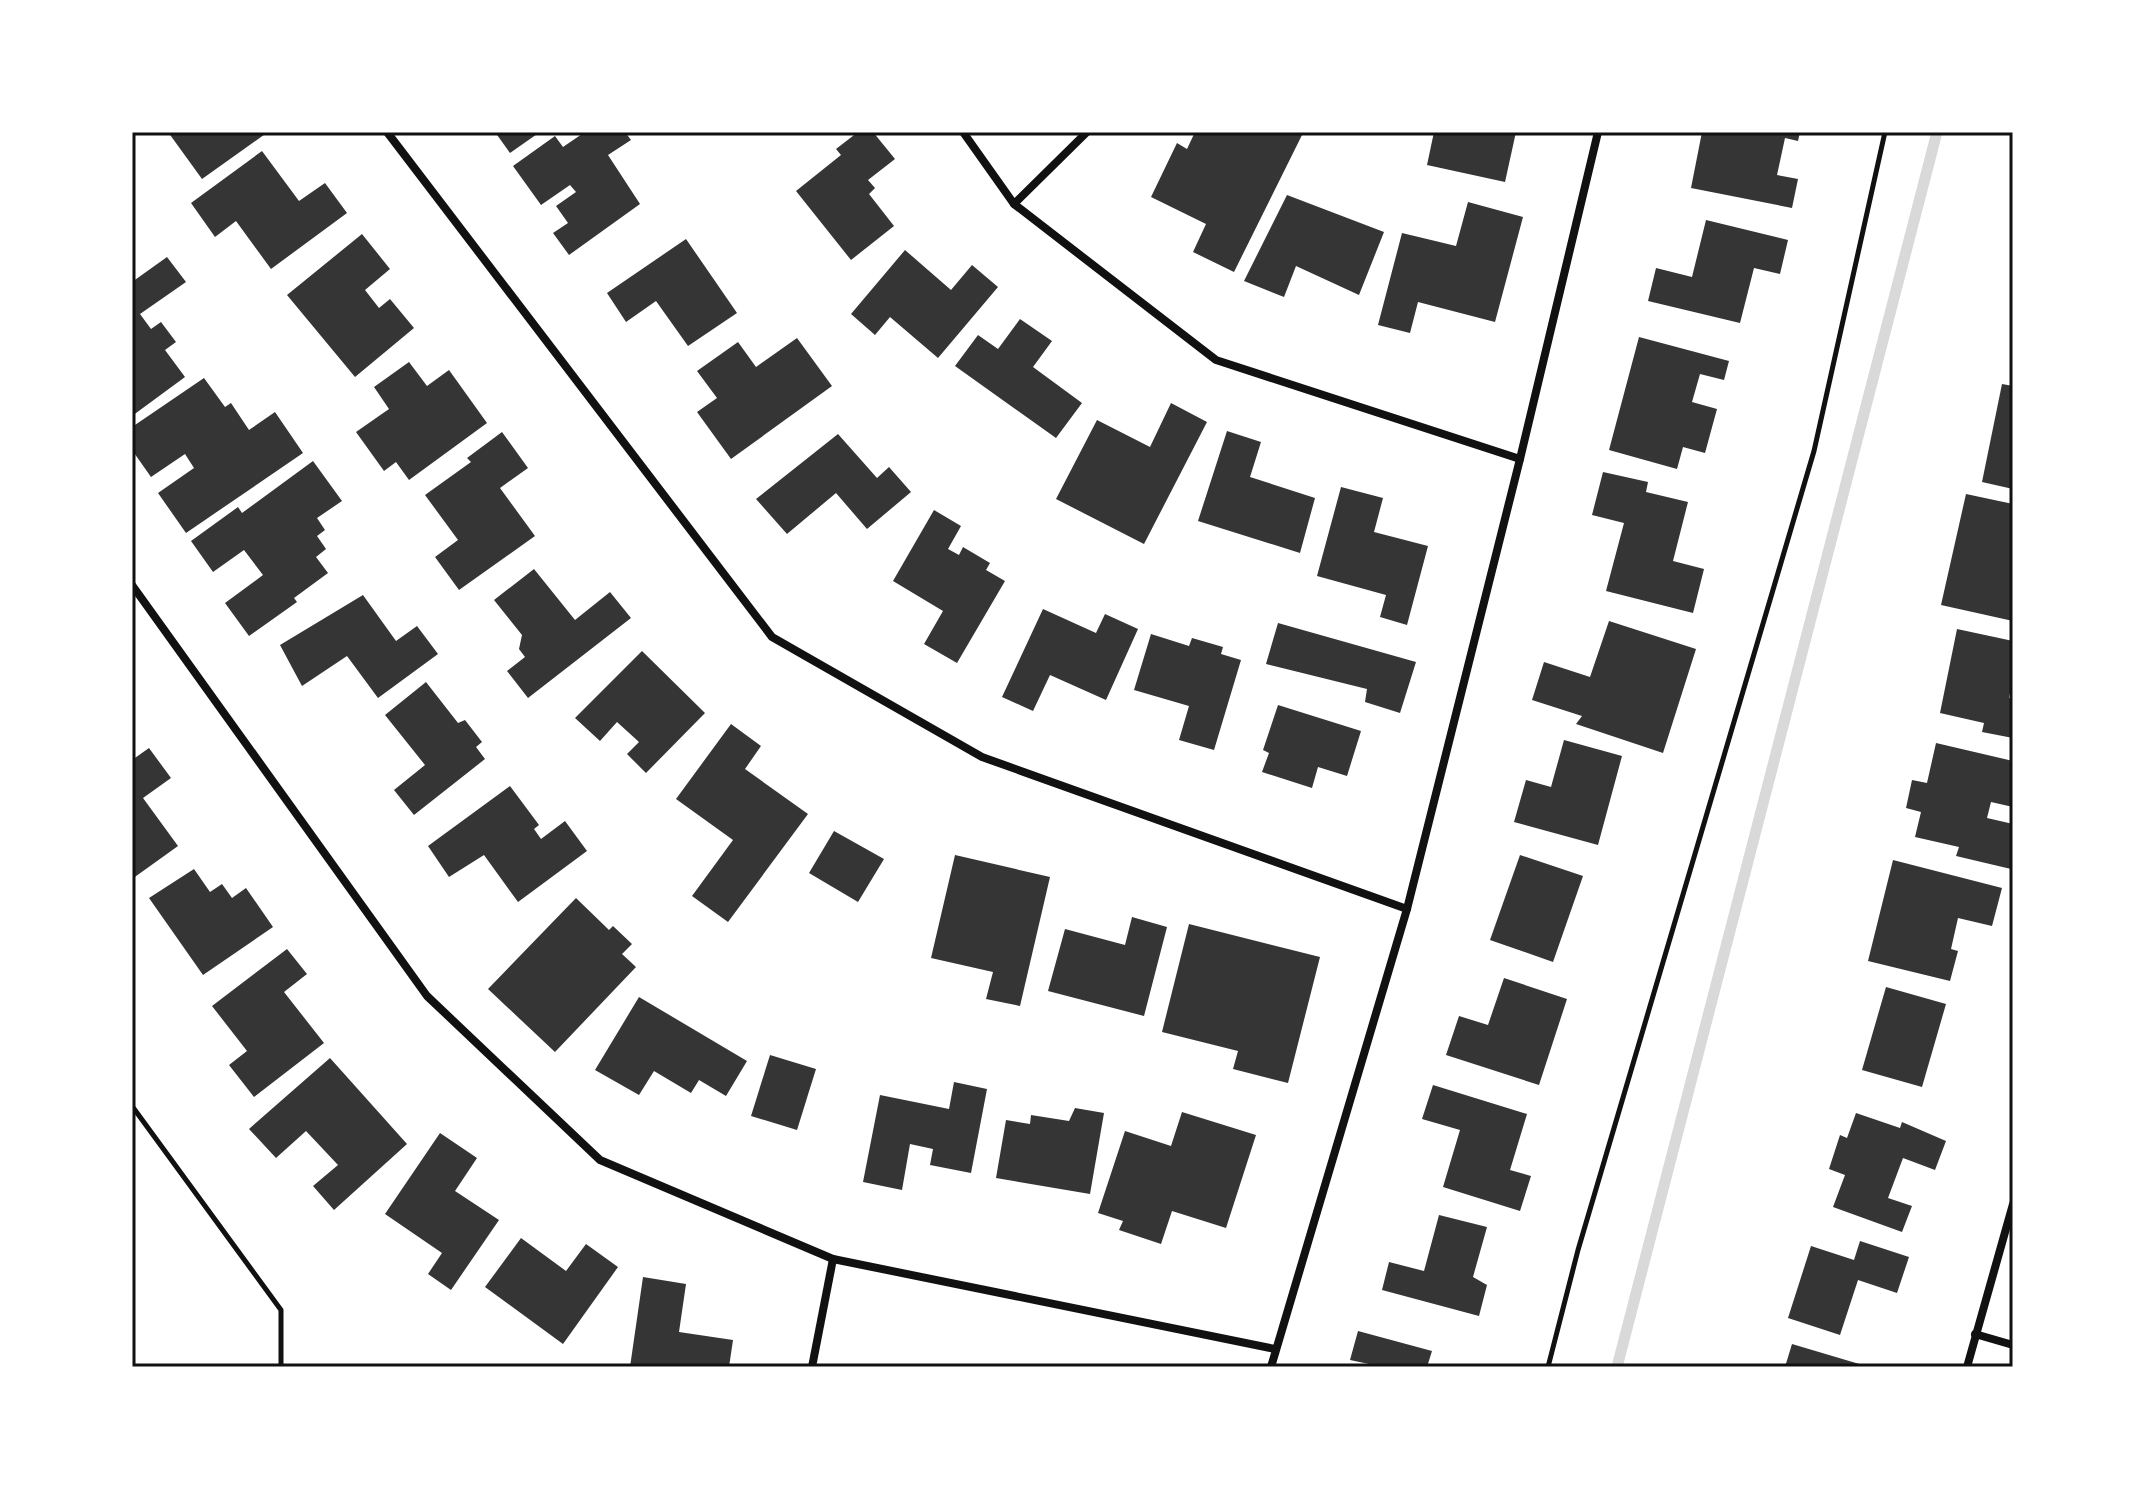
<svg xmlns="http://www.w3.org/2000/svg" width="2145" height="1499" font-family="'Space Grotesk',sans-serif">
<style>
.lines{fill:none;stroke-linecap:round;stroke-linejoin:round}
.stream{stroke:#d9d9d9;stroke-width:11}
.building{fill:#353535}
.path{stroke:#111;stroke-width:5}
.minor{stroke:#111;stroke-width:8}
.neatline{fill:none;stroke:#111;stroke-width:3}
</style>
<rect width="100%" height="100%" fill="#fff"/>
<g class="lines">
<polyline class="stream" points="1617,1367 1937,132"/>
</g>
<g class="building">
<polygon points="168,132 268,132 202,179"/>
<polygon points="495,132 540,132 510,153"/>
<polygon points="581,132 625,132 631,140 608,155 640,204 569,255 553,233 568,223 556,206 576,192 570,185 541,205 513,166 555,136 563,147 582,134"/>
<polygon points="858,132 873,132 895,159 868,180 875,188 869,194 894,226 851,260 796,191 841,155 836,149"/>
<polygon points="1195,132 1303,133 1234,272 1193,252 1206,224 1151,197 1177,143 1187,149"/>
<polygon points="1434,132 1516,132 1505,182 1427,165"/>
<polygon points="1702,132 1800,132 1798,141 1785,138 1777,175 1798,179 1792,208 1691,188"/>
<polygon points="262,151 299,201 325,183 347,213 271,269 236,221 215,237 191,203"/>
<polygon points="1287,195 1384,232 1359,295 1296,266 1284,297 1244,281"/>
<polygon points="1468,202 1523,217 1495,322 1418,302 1410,333 1378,325 1402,233 1456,246"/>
<polygon points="1706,220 1788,240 1780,274 1754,268 1740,323 1648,301 1656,268 1692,277"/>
<polygon points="362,234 390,269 365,290 379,308 390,299 414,328 355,377 287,295"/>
<polygon points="686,239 737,313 688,346 656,301 626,322 607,293"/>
<polygon points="905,250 951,290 972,265 998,287 938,358 890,317 875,335 851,314"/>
<polygon points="167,257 186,282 140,314 151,329 161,322 176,342 165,350 185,377 132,416 132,282"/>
<polygon points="1020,319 1052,341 1033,367 1082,403 1056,438 955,366 978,335 998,349"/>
<polygon points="1639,337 1729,361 1724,380 1700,374 1692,402 1717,409 1705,453 1683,447 1677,469 1609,450"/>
<polygon points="797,338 832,386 731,459 697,412 717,398 697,371 738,342 756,367"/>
<polygon points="409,362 427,386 449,370 487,423 409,480 396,462 384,471 356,432 389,409 374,387"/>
<polygon points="204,378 225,407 231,403 249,430 275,412 303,453 186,533 158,493 194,468 185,454 151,477 132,450 132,427"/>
<polygon points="2002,384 2013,386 2013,489 1982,482"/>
<polygon points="1171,403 1207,422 1144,544 1056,499 1097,420 1150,447"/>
<polygon points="1227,431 1261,442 1250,477 1315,498 1300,553 1198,521"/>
<polygon points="502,432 528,468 500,488 535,536 459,590 435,557 458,540 425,495 471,462 467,458"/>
<polygon points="838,434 877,478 889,467 911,492 867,529 836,493 787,534 756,499"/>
<polygon points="313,461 342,501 317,518 325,530 317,536 326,549 316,557 328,573 294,598 297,602 249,636 225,603 263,575 244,550 213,572 191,541 238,507 242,513"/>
<polygon points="1603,472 1648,482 1646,492 1688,502 1673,561 1704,569 1693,613 1606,591 1624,523 1592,515"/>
<polygon points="1341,487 1383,498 1374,532 1428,546 1407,625 1380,617 1386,595 1317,576"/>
<polygon points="1966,494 2013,504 2013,621 1941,605"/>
<polygon points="934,510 961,526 948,549 959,555 963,547 990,563 986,570 1005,581 957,663 924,644 943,611 893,581"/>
<polygon points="534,569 575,620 610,592 631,618 528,698 507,671 525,657 519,649 522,635 494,600"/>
<polygon points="363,595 396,641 417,626 438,654 378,698 347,656 302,686 280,645"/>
<polygon points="1043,609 1096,633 1105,614 1138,629 1106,700 1050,675 1033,711 1002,697"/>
<polygon points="1609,621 1696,649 1663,753 1576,724 1582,716 1532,700 1544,662 1590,677"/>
<polygon points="1278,623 1416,662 1400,713 1365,702 1367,689 1266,664"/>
<polygon points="1957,629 2013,641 2013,677 2009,698 2013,699 2013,738 1982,732 1984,723 1940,713"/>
<polygon points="1151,634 1189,646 1192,638 1223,647 1221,654 1241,660 1214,750 1179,740 1189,706 1134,690"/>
<polygon points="642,651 705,713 646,773 627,754 639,742 617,722 600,741 575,718"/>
<polygon points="426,682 458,723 465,720 482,742 476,747 485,759 414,815 394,790 425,765 385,715"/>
<polygon points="1278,705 1361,731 1347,776 1318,767 1312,788 1262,772 1269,753 1263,750"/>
<polygon points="731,724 761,746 745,769 808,814 728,922 692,896 733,840 676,799"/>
<polygon points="1564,740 1622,756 1598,845 1514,822 1526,780 1551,787"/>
<polygon points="1936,743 2013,761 2013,807 1991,802 1987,818 2013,824 2011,869 1956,856 1959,847 1915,837 1921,812 1906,808 1912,780 1927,783"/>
<polygon points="149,748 171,778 143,798 178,846 132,879 132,760"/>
<polygon points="510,786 539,825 534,829 541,839 565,821 587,851 518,902 484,855 449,877 428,846"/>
<polygon points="834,831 884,859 858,902 809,873"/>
<polygon points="955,855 1050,877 1020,1006 986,999 993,972 931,958"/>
<polygon points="1520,855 1583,876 1553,962 1490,940"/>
<polygon points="1893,860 2002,888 1992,926 1958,918 1951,949 1958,951 1950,981 1868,961"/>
<polygon points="194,869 210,892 222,884 232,898 246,888 273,927 203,975 149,898"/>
<polygon points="576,898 609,930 613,926 632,944 622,954 636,967 555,1052 488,989"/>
<polygon points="1132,917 1167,927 1144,1016 1048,991 1065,929 1125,945"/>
<polygon points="1189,924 1320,957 1288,1083 1233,1069 1238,1051 1162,1032"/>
<polygon points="287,949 307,974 284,992 324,1043 254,1097 229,1065 247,1051 212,1006"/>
<polygon points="1504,978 1567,999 1539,1085 1446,1055 1459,1016 1488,1025"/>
<polygon points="1886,987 1946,1004 1922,1087 1862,1070"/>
<polygon points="639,997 747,1061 726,1096 699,1080 691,1093 654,1071 639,1095 595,1070"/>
<polygon points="770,1055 816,1069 797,1130 751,1116"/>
<polygon points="330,1058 407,1144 334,1210 313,1186 338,1165 306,1131 276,1158 249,1129"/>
<polygon points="954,1082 987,1089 971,1173 930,1165 933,1149 910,1144 902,1190 863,1182 880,1095 949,1109"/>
<polygon points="1433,1085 1527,1114 1510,1170 1531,1176 1520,1211 1443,1187 1460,1130 1422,1119"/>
<polygon points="1075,1108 1104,1113 1090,1194 996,1178 1006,1120 1030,1124 1031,1115 1069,1121"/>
<polygon points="1182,1112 1256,1135 1226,1228 1172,1211 1161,1244 1119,1230 1123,1221 1098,1213 1125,1131 1171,1146"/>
<polygon points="1856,1113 1900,1128 1902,1122 1946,1141 1935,1170 1903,1158 1888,1198 1912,1206 1902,1232 1833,1207 1845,1175 1829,1169 1840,1135 1847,1138"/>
<polygon points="440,1133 477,1158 455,1191 499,1220 451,1290 428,1274 442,1253 385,1214"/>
<polygon points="1439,1215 1487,1227 1473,1277 1487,1285 1479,1316 1382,1290 1389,1262 1424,1271"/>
<polygon points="521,1238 566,1271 586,1244 618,1267 563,1344 485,1287"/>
<polygon points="1860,1241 1909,1257 1897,1293 1858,1280 1840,1335 1788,1318 1811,1246 1854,1260"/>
<polygon points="643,1277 686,1284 679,1332 733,1340 729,1367 630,1367"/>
<polygon points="1358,1331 1432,1351 1427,1367 1368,1367 1369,1364 1350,1360"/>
<polygon points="1792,1344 1866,1366 1865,1367 1785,1367"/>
</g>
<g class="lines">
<g class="path">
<polyline points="132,1106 281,1310 281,1367"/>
<polyline points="1548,1367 1578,1250 1814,451 1885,132"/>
</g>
<g class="minor">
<polyline points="387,132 772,637 982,757 1407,909"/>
<polyline points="963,132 1014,204 1216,360 1520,459"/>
<polyline points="1014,204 1087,132"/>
<polyline points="132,585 427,996 600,1160 833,1259 1275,1349"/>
<polyline points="1975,1334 2013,1345"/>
<polyline points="812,1367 833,1259"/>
<polyline points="1271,1367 1407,909 1520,459 1598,132"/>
<polyline points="1967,1367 2013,1204"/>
</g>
</g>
<rect width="2145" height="1499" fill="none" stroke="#ffffff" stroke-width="268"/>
<rect x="134" y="134" width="1877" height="1231" class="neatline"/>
</svg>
